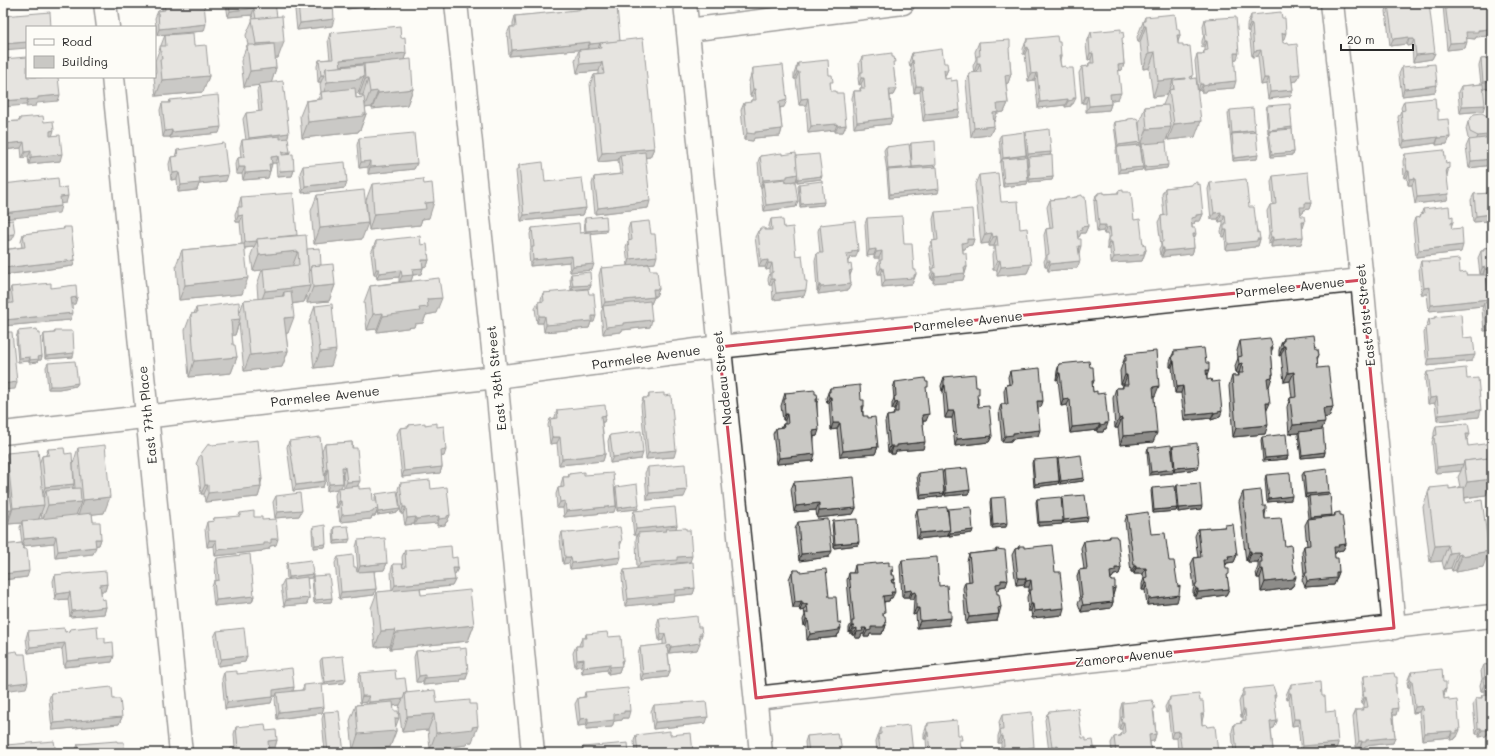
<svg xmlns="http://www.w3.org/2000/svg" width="1495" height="756" font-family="Mali,sans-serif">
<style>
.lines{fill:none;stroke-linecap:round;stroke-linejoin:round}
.minor-casing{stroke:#2b2b2b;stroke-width:25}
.major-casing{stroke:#2b2b2b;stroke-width:25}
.minor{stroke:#fdfcf7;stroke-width:22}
.major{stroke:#fdfcf7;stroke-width:22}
.wall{fill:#adaca9;stroke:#2b2b2b;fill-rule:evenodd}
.shaded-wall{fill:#8d8c89;stroke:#2b2b2b}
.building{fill:#c9c8c4;stroke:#2b2b2b}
.marked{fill:none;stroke:#d1495b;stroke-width:3;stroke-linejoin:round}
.labels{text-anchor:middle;stroke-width:3.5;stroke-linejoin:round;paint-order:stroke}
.street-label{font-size:13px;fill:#2b2b2b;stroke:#fdfcf7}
</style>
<rect width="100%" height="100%" fill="#fdfcf7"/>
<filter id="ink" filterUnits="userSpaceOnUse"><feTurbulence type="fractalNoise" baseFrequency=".025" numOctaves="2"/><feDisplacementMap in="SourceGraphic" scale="8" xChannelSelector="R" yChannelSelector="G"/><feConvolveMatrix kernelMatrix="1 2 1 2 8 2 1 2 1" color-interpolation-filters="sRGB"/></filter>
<g filter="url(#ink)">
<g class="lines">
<defs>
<g id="minor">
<polyline points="105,3 108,27"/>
<polyline points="456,3 496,377 533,753"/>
<polyline points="1332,3 1362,280 1394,628"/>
<polyline points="688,30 903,3"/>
<polyline points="113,77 181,753"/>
<polyline points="3,433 496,377 719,347 1362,280"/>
<polyline points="756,698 1492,616"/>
</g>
<polyline id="major" points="685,3 761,753"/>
</defs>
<use href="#minor" class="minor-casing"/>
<use href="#major" class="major-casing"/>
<use href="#minor" class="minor"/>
<use href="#major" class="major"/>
</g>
<g class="wall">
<polygon points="162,3 204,3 204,31 157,35 155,18 158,11 162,11"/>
<polygon points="226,3 275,3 278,58 275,58 276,68 271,83 287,139 290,152 288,155 294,170 292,176 277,177 276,163 272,163 268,178 243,180 242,174 236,174 235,164 238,158 241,157 240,147 242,140 246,140 243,119 246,113 259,112 257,91 259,85 244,87 241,61 247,45 248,45 246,35 253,19 252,15 228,17"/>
<polygon points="346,3 393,3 391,5 374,7 374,6 347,9"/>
<polygon points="584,3 619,3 618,5 613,6 620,41 654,148 650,157 645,158 648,208 595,214 592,184 594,177 620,174 618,160 598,162 590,84 594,75 599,74 599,71 577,73 575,60 579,50 587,49 509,56 507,34 510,27 513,27 513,23 515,16 584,10"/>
<polygon points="1443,3 1482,3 1487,36 1476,37 1475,39 1467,38 1465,48 1447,50 1443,5"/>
<polygon points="298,4 332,26 297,30 295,10"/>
<polygon points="1388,5 1435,53 1432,59 1413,62 1412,45 1407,46 1406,44 1390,46 1386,11"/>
<polygon points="1251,15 1284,39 1282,39 1283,43 1297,81 1292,81 1293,90 1291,96 1268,99 1266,84 1261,85 1258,56 1252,57 1249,31 1247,31 1247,25"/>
<polygon points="1145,17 1177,29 1180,35 1178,42 1178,44 1183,47 1193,76 1192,79 1195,137 1168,140 1167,135 1165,142 1167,168 1144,171 1141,148 1142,145 1141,145 1139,123 1145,107 1163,105 1167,95 1153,97 1149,68 1143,69 1140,42 1138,42 1137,37"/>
<polygon points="1205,19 1237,59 1234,59 1234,88 1206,90 1205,92 1201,92 1200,90 1198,91 1195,61 1197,54 1203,54 1204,51 1205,51 1205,47 1202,47 1202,41 1204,35 1203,26"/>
<polygon points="1091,32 1122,43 1124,64 1122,70 1118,71 1118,99 1111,100 1111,104 1109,110 1086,112 1086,103 1082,103 1079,73 1082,67 1088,66 1089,63 1091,63 1091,59 1088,60 1086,45"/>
<path d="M330,33l71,5 5,15 -2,6 9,30 -6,16 -35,4v-2l-7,1 1,6 -6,16h-1l-1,2 -56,6 -2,-22 6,-15 12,-2 3,-7 -1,-8 1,-2h-3l-1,-16 2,-6 11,-1 -2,-19zM363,64v1l-22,2v-1zM359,90v5h4v2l-7,1v-5h2z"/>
<polygon points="165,35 194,46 209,76 203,92 156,96 154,77 155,77 156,71 155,61"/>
<polygon points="1027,39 1058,42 1061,56 1060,60 1061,67 1073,104 1071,104 1071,106 1065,107 1065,105 1038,108 1035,80 1028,81 1025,54 1023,54 1023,49"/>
<polygon points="979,42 1009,51 1011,74 1008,83 1006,84 1008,103 1004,112 997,113 994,122 993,122 994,126 990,135 971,137 966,82 969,73 974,73 973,66 976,59 975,52"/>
<polygon points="912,53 944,63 948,69 945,76 945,79 958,117 923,121 920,92 914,93 911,67 910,67 909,62"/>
<polygon points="862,57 893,65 896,89 893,95 890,96 892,118 890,124 854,128 852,98 854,91 860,91 860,88 862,88 861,84 859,85 858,78 860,73 859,63"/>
<polygon points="1492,58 1484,88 1483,111 1460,113 1458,92 1461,86 1481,84 1479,66 1481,59"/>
<polygon points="798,63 829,75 831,91 836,93 846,125 843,132 835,132 835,130 808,133 806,105 799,105 796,79 794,79 794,74"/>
<polygon points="1402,67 1437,85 1435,92 1402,96 1399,74"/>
<polygon points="753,68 784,107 780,108 782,129 780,136 754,138 753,141 744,140 741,110 744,103 750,103 751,100 753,100 753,96 750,96 749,81"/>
<polygon points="170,100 219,133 170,138 170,137 163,137 160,110 162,103 169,103"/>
<polygon points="1404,101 1438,120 1450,137 1447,144 1436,145 1436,143 1402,148 1398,117 1401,111 1402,111 1401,108"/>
<polygon points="1267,106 1292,127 1292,129 1294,152 1293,155 1271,157 1268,134 1269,133 1268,133 1266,110"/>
<polygon points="1230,110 1255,132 1257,159 1233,161 1228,114"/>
<polygon points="20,118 44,122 52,136 60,161 29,164 28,157 22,158 21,148 4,150 3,154 3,122 19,121"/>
<polygon points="1128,119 1140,145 1142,170 1118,173 1116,150 1117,148 1114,125 1115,122 1128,120"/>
<polygon points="1468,122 1492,127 1489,134 1487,138 1492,137 1492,165 1469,168 1466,147 1469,140 1470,140 1468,138 1466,129"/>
<polygon points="1026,132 1051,152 1050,155 1053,177 1052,180 1029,182 1027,160 1028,158 1027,158 1024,135"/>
<polygon points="1001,135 1026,157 1027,184 1003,187 1000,163 1001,160 999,138"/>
<polygon points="359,138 417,163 414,169 368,174 368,167 359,168 357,145"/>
<polygon points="911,143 936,167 938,193 889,198 887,174 887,172 884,150 886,147 910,146"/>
<polygon points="177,150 226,181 199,184 197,190 178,192 177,179 171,180 169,164 171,157 175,157"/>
<polygon points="1405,154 1447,175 1447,200 1415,204 1412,185 1408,185 1407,177 1404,178 1403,161"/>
<polygon points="782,155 796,156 821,179 797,182 797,177 796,181 786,182 798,201 796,207 764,211 761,188 762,187 760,187 758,162 760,156"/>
<polygon points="519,165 586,208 583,215 521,221 516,171"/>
<polygon points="303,166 347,182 345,188 302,193 300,173"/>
<polygon points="979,175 1001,202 1020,229 1031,264 1027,273 997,276 997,270 993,270 992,255 994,249 994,246 989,246 989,243 981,244 975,185"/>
<polygon points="1273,176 1311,203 1309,209 1304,210 1303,213 1300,214 1303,237 1301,244 1271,247 1271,243 1268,244 1268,238 1269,234 1267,211 1270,205 1273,205 1271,182"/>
<polygon points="1192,183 1203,214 1200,221 1195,221 1194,224 1192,224 1194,248 1192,254 1162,257 1162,255 1160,255 1159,249 1161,245 1158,222 1161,216 1164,215 1162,194 1165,188 1191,185"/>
<polygon points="1210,183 1249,207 1260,239 1258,246 1255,246 1255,247 1226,250 1225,236 1222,237 1221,231 1223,225 1223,221 1219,222 1218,219 1211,219 1208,189"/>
<polygon points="372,184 429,218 422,219 420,225 369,230 366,200"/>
<polygon points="799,184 824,202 823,205 800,207 798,187"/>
<polygon points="1118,191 1123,192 1146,250 1142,261 1111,263 1110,249 1107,249 1107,243 1108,238 1108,234 1104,234 1103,231 1097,232 1094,202 1096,195 1097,195 1098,193 1104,194 1118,193"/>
<polygon points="1492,193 1492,226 1489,226 1489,221 1473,222 1471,200 1474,194"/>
<polygon points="317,195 362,239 314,244 311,211"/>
<polygon points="1077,196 1088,226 1085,233 1081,233 1079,237 1077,237 1079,253 1077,268 1048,271 1047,267 1045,267 1044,261 1046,257 1044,235 1046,229 1050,228 1047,207 1050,200 1076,197"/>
<polygon points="241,197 297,235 307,249 321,265 335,285 329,301 307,303 307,296 304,302 292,304 288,333 286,333 288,351 282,367 244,371 239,323 235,335 232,335 233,345 237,357 231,373 189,377 185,330 191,314 194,314 196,308 240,312 244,300 258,299 257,285 262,270 253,271 251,255 254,247 245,248 242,294 179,300 176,265 182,250 242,244 240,222 236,222 235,214 238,207 239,207 239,204"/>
<polygon points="1423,209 1450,217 1453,222 1451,227 1452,229 1461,252 1416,257 1413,224 1415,218 1420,217"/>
<polygon points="935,212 974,239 972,245 966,246 965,249 963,249 963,253 967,267 963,280 933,283 933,279 931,279 930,275 932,271 929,248 932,241 935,241 933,219"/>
<polygon points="585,218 606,232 591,233 592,270 570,272 569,262 530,266 529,253 531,248 530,234 532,228 580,233 585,233 584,221"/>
<polygon points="867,218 904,244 914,270 916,274 912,284 882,287 881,274 878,274 877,267 879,261 879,258 874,258 874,255 867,256 865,224"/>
<polygon points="771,219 781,220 796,256 804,296 773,300 772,285 769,285 768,279 770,273 770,269 766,270 765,267 759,267 755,237 758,231 759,231 760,228 765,230 769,230 769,226"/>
<polygon points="630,223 655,263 628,266 626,247 628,241 629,241 628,229"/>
<polygon points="820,225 856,257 851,257 850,260 848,260 848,265 852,270 850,276 851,284 848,290 818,294 818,291 817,291 815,260 817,253 820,253 818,231"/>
<polygon points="64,227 75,260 73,266 3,275 3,250 22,247 21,241 23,234 63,230"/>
<polygon points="376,241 421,245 429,260 427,266 423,267 423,268 421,274 413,275 411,281 436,313 426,315 423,323 415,324 414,327 377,332 377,329 367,330 364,302 370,286 399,282 399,277 377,279 376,275 374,275 371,253"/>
<polygon points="1492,247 1492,275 1487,275 1488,302 1492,302 1492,330 1484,331 1482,309 1483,306 1429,311 1427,294 1421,294 1419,268 1421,261 1460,273 1466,275 1483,275 1483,274 1480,274 1478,258 1481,251 1482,251 1484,248"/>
<polygon points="601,268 650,270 659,289 656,296 654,296 654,297 651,304 650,304 650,327 622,330 621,332 603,334 601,312 603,308 602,308 599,275"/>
<polygon points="571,274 591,285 590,288 571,290 570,277"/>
<polygon points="11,287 51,288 77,297 75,304 72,304 70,320 3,326 3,306 4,304 10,304 9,293"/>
<polygon points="543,293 589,294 594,322 591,322 589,328 544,332 543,323 537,323 535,308 538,302 541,302 541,299"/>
<polygon points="315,306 331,366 314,368 309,322"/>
<polygon points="1435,317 1463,338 1472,361 1427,366 1424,333 1426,327 1427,327 1427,325 1429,319 1435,318"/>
<polygon points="18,331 38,333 42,356 41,360 38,360 37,362 29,363 29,361 18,362 16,339"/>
<polygon points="55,331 73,357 45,359 43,337 44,334 54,333"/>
<polygon points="1284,338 1316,349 1319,355 1317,360 1318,368 1333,407 1329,417 1324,417 1322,429 1325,452 1324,456 1301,458 1298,435 1298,433 1289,434 1287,407 1290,398 1292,398 1290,381 1284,382 1281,355 1279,356 1279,350 1282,341 1283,341"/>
<polygon points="1240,341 1273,348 1271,352 1273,374 1268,387 1265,434 1233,437 1229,386 1232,376 1238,376 1239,373 1236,373 1235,366 1238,358 1237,351"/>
<polygon points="1174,351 1207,376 1207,380 1220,417 1211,420 1211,418 1184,421 1181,393 1175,393 1172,367 1170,367 1170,362"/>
<polygon points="1126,354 1155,396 1154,396 1153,442 1120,445 1118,428 1115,428 1113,398 1116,388 1122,388 1123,385 1124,385 1124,384 1121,384 1120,371"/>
<polygon points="1491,357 1492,357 1492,385 1490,385 1490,383 1488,383 1486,367"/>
<polygon points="48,363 78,383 76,386 59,389 48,389 46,367"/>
<polygon points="1059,364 1090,367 1094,381 1092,386 1093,392 1106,429 1104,429 1103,432 1097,432 1097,430 1070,433 1067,405 1061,406 1058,379 1056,380 1057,371"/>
<polygon points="1010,371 1041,407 1038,408 1038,436 1012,439 1011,441 1002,442 999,411 1001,404 1005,404 1004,391 1006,385 1009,384 1008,377"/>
<polygon points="1427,372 1467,379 1479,417 1437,421 1435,403 1428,404 1425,378"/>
<polygon points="944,377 978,398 978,407 992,436 989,442 955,446 952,418 945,418 943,391 942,391 941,386"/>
<polygon points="895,382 926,392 926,421 923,421 923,449 896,451 895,454 891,454 890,452 888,452 885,422 887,416 893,415 894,412 895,412 895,409 892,409 892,403 894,398 893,388"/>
<polygon points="830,388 861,400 864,406 863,410 863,416 868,418 878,447 875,454 840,457 837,429 831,430 829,403 827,403 826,398"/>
<polygon points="785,393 815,394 818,399 817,403 817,436 814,437 813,461 777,464 773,434 776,428 782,427 783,424 785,424 785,420 783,420 781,406"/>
<polygon points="649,394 674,457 646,459 641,405 643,398 648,398"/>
<polygon points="557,410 606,415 604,422 602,422 605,454 603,461 559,465 557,443 550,444 548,425 550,419 555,418 555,417"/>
<polygon points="1492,413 1492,437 1490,418"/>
<polygon points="409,425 425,425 437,427 444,456 441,457 442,467 440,473 402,477 397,434 400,428 408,427"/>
<polygon points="1436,426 1467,440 1468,446 1490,468 1486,495 1465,498 1465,503 1483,567 1456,572 1456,570 1452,571 1451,568 1444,569 1442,561 1430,562 1423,507 1430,488 1449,489 1460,487 1458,477 1461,471 1435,473 1432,442 1434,436 1434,433"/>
<polygon points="610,435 641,459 610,463 608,441"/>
<polygon points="1262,437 1288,456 1287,459 1263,461 1261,440"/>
<path d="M289,441l35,30 -2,-21 3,-6 27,-2 6,44 1,3 14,12h2v-4l1,-3 24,15 -2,3 -21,3v-3l-2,4h-3l-1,3 -31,3 -2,-15 -2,1 -1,-13 2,-6 -10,2 -1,-16h-1v6l-2,6 -30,4 -6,-44zM342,474h1l1,14h-3z"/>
<polygon points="212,445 262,479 261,483 261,487 258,497 205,502 204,494 201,494 198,466 196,464 200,455"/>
<polygon points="1173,446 1198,469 1174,472 1172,449"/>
<path d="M78,448l26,65 -12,1 1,8 8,17 -2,6 -4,1 -2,8 -38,4 -1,-15 -31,3 4,31 -24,3v-35l19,-2 -2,-16 2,-4 -14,1 -1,-3 -1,4h-3v-60l4,-12 32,11 3,-8 4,-1 2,-6 17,5 8,34h2l-2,-24zM41,513l1,6h-3z"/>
<polygon points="1148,448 1173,473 1149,475 1147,451"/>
<polygon points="1058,458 1083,481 1060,484 1057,461"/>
<polygon points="1033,460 1059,481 1058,484 1034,487 1032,463"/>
<polygon points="648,467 684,497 647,500 645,473"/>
<polygon points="944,470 970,490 968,494 945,496 942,474"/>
<polygon points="1304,472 1329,494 1331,516 1334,516 1335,513 1346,544 1343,550 1337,551 1336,553 1334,554 1335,558 1339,572 1334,585 1305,587 1302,580 1304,575 1302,552 1304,546 1307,546 1305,525 1308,519 1309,518 1307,499 1308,497 1305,498 1302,475"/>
<polygon points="919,473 943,496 920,499 917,476"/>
<polygon points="569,474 584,475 615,491 616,487 638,509 617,511 615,491 614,512 564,517 563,508 557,508 556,494 558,488 561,487 561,484 563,477 568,477"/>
<polygon points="1266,475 1291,500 1267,502 1265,479"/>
<polygon points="794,482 855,502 856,508 853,514 817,518 816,510 794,512 791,489"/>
<polygon points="400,483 431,489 450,515 447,522 446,522 445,525 437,526 437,523 414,525 414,524 405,525 403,514 401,514 398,489"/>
<polygon points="1177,485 1201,509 1178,512 1176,488"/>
<polygon points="1152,488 1177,508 1176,511 1153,513 1151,491"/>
<polygon points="1243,492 1263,506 1266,510 1265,515 1265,519 1285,546 1293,586 1291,587 1291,588 1261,592 1260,578 1257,578 1256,572 1258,567 1258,562 1248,562 1247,560 1246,561 1239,502"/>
<polygon points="276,496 302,510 299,516 275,518 273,502"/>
<polygon points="1062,497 1087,521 1063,523 1063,521 1062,524 1038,526 1036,502 1037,499 1061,500"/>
<polygon points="991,498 1006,527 992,528 990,502"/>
<polygon points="948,509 972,533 949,536 948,533 947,536 917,539 915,516 917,510"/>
<polygon points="634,511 677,525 676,528 690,562 676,563 675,564 695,588 693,594 674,596 673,601 625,606 622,577 624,570 637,569 636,539 637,535 634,535 632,517"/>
<polygon points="240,513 262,520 276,545 270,546 269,549 263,550 262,551 215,556 214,546 207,547 205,529 207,522 213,522 214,518 239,517"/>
<polygon points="1127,515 1151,534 1169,561 1177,602 1147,605 1145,590 1142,590 1142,584 1144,578 1143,574 1134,574 1133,572 1131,572 1125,521"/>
<polygon points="833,521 858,545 834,548 832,525"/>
<polygon points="798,522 829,557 799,561 795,529"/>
<polygon points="1225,525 1237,555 1234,562 1227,563 1226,565 1225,565 1229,589 1226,595 1195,599 1195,596 1193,596 1193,591 1194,586 1191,564 1194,558 1198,557 1195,536 1198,529 1225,527"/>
<polygon points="313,527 325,547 313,548 312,530"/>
<polygon points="334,527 348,543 334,544 333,531"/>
<polygon points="562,532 622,541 620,546 619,563 570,569 569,563 563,564 560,539"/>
<polygon points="1110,536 1121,568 1119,574 1114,575 1112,578 1111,578 1111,581 1115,588 1113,595 1113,602 1111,608 1081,612 1078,603 1080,600 1077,576 1079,570 1084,569 1081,548 1084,541 1109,538"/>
<polygon points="358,540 387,563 384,570 374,571 376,589 374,595 339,599 335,563 338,557 354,567 357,572 358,572 356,547"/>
<polygon points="1019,546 1024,548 1055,572 1062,615 1032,618 1031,611 1028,611 1027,597 1029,591 1029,587 1024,587 1024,584 1016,585 1012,555 1015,549 1018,548"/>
<polygon points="996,549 1006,586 1000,587 999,590 996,590 997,594 1001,607 997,621 966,624 963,588 965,582 969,582 967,561 969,554 996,551"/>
<polygon points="405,550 452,558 458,568 455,574 454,574 455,580 452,586 420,589 421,595 474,625 468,641 390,649 390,646 375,647 371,608 377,592 392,591 391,571 393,564 403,568 402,557"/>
<polygon points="217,558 254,596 252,602 214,606 212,587 214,581 216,581 215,564"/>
<polygon points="902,560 939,586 949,625 917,628 916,614 913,615 914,599 910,599 909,597 902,597 900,566"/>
<polygon points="287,563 313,574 312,578 307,578 309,598 307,604 284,606 281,586 284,580 287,579 286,566"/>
<polygon points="855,565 889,566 893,570 891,575 895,579 894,583 892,598 890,598 889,601 884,602 883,616 886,625 884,631 883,631 882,634 870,634 869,637 864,637 864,634 862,634 860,638 855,638 854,635 852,635 851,633 849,633 849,628 851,624 847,580 849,573 853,573"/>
<polygon points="794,570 800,572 829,597 839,634 838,634 837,637 807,640 806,626 804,626 803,620 805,615 804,610 800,611 799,608 793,608 789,579 792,572 793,572"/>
<polygon points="72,574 107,584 105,591 101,591 102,600 106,607 104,614 70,617 68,599 55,600 53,581 55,575"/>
<polygon points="313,576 332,598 331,602 314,603 312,580"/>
<polygon points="659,618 669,619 698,627 702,634 699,640 697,650 669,653 668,652 670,671 668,677 641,680 638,654 640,647 663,645 663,640 659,641 657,624"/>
<polygon points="70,629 98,638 105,643 112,662 64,667 62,649 28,653 26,638 28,631 65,632 69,631"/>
<polygon points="217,631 247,656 245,662 218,666 214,637"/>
<polygon points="586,634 608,637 623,660 619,672 608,674 607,670 582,673 581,666 575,667 573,653 576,646 579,646 579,645 582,638 585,638"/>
<polygon points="416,651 468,672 466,679 461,679 460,682 423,685 423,682 416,682 414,657"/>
<polygon points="322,658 346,679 344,683 323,685 320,661"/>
<polygon points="1492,664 1487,734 1486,736 1479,737 1479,734 1476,734 1473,704 1476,698 1481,698 1482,695 1484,695 1484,691 1481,691 1480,685 1482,679 1481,671 1484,665"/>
<polygon points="224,672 237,674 294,687 293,691 302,690 304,685 324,707 322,713 277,719 275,699 276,696 273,696 271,703 225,709 222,679"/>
<polygon points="1411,672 1443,682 1446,689 1444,695 1444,699 1457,737 1456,737 1455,739 1450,740 1450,737 1422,740 1419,712 1413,713 1410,687 1408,687 1407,682"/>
<polygon points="360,673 396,679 407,693 437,703 472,742 468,742 467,745 430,749 428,730 402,732 399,709 400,705 393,706 396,731 390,747 353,750 350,721 356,705 367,704 366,702 360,703 358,679"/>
<polygon points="1364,676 1396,687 1396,715 1393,715 1395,737 1393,743 1365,746 1364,748 1360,749 1360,747 1356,747 1353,717 1356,710 1362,710 1362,708 1364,708 1364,704 1362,704 1361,698 1363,694 1362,682"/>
<polygon points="1291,684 1322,696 1326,712 1338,743 1336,749 1301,753 1298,725 1292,726 1289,699 1287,700 1286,695"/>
<polygon points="1244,689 1276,695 1274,699 1277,721 1274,728 1271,728 1273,750 1272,753 1234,753 1232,731 1234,724 1240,724 1241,721 1243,721 1243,717 1241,717 1239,702"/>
<polygon points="585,692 628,718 623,718 622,720 614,721 612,727 586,729 586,725 578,726 575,704 578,698 584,697"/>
<polygon points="51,693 122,717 119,724 52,730 49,699"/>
<polygon points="1170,697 1202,721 1202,725 1207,727 1218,753 1178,753 1177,738 1171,738 1168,712 1166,713 1165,707 1168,701 1169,700"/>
<polygon points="1122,703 1154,712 1156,734 1154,741 1150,741 1151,753 1112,753 1111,743 1114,737 1119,736 1120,734 1122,733 1122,729 1119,729 1119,724 1120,719 1120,710"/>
<polygon points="654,705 706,723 653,729 651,711"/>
<polygon points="1049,711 1082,738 1086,741 1095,753 1056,753 1056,752 1049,752 1045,720 1047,714 1048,714"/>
<polygon points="324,712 344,753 325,753 322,719"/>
<polygon points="1002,715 1032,724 1032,753 992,753 993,750 999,750 1000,747 1001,746 1001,743 998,743 998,736 1000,730 999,722"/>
<polygon points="928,723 960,745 961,753 927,753 926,739 924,739 924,733"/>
<polygon points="236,727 266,731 277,740 275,747 268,747 269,753 229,753 231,748 235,748 234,734"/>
<polygon points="881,728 913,753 877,753 876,741"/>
<polygon points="636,735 670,735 693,753 635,753 634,741"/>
<polygon points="807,736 838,739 842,753 806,753 805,742"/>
<polygon points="117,742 125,753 76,753 76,750 78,744"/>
<polygon points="6,745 56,753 64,753 3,753 3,751"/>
<polygon points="583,747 629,753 581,753"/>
</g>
<g class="shaded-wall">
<polygon points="349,3 375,3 374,6 347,9"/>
<polygon points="376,3 393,3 391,5 374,7"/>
<polygon points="505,3 512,3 512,4 504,5"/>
<polygon points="513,3 543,3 512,6"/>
<polygon points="611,3 619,3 618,5 610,6"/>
<polygon points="254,8 252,15 228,17 230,11"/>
<polygon points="334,19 332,26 297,30 300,23"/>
<polygon points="206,24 204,31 157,35 159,29"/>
<polygon points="1250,24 1252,24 1249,31 1247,31"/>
<polygon points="1144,26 1146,26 1140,42 1138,42"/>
<polygon points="1490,29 1487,36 1476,37 1475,39 1464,38 1466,32"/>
<polygon points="1282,33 1286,33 1284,39 1279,40"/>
<polygon points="1177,35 1180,35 1175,51"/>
<polygon points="1409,37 1406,44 1390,46 1393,39"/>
<polygon points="1409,39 1414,39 1412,45 1407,46"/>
<polygon points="620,41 601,48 600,43 598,49 587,50 590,44"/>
<polygon points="1205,41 1207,41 1205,47 1202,47"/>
<polygon points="27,42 27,48 3,50 3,44"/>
<polygon points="284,42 278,58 250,60 256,44"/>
<polygon points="590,42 587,49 509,56 512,50"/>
<polygon points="1467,42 1465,48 1447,50 1450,43"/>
<polygon points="1028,47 1025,54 1023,54 1026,48"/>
<polygon points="1261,50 1258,56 1252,57 1254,51"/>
<polygon points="1155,52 1149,68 1143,69 1149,53"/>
<polygon points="406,53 404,60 338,66 340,60"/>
<polygon points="1090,53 1093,53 1091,59 1088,60"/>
<polygon points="1234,53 1239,53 1237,59 1231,60"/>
<polygon points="1435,53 1432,59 1413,62 1416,55"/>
<polygon points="913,60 911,67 910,67 912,61"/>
<polygon points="602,62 599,71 577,73 580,64"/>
<polygon points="977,63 980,63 977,72 974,73"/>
<polygon points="1124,64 1122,70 1115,71 1118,65"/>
<polygon points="276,68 271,84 244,87 250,71"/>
<polygon points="948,69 945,76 942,76 944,70"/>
<polygon points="797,72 799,72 796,79 794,79"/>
<polygon points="1037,73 1035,80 1028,81 1031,74"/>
<polygon points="1011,74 1008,83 1002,84 1005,75"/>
<polygon points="1300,74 1297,81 1289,82 1291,75"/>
<polygon points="321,75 324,75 321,82 318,82"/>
<polygon points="209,76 203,92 156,96 162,80"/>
<polygon points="360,77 364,77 358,93 322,98 327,82"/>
<polygon points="861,78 864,78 861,84 859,85"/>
<polygon points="1186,78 1180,94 1174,89 1173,80 1169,92 1169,90 1167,95 1153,97 1158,81"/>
<polygon points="1264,78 1269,78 1266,84 1261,85"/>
<polygon points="365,79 368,79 363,95 359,95"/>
<polygon points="1236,81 1234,88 1206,90 1205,92 1201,92 1203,86 1208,84"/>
<polygon points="1492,81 1492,88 1481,89 1483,82"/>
<polygon points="1200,84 1203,84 1200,90 1198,91"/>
<polygon points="1437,85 1435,92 1402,96 1404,89"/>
<polygon points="916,86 922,86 920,92 914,93"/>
<polygon points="413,89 407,105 372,109 378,93"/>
<polygon points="753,89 755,89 753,96 750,96"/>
<polygon points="889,89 896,89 893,95 887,96"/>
<polygon points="1293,90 1291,96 1268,99 1270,92"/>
<polygon points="378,91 372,107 364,108 370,92"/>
<polygon points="1121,93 1118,99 1108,101 1110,94"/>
<polygon points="60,95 58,101 37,103 36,106 26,107 28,100 38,97"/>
<polygon points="1088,96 1086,103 1082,103 1085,97"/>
<polygon points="808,98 806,105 799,105 801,99"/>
<polygon points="1073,98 1076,98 1073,104 1071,104 1071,106 1065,107 1068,101"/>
<polygon points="28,99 26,105 3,107 3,101"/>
<polygon points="1068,99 1065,105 1038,108 1040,102"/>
<polygon points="787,100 784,107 777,108 779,102"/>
<polygon points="1008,103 1004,112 997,113 994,122 989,122 997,104"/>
<polygon points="1111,104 1109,110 1086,112 1089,106"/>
<polygon points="1485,105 1483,111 1460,113 1462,106"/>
<polygon points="960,110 958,117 923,121 925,114"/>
<polygon points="366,114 360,130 359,130 358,132 302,138 308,122"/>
<polygon points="892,118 890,124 854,128 857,122"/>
<polygon points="1201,121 1195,137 1168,140 1174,124"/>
<polygon points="837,124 835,130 808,133 811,126"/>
<polygon points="846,125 843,132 835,132 838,126"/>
<polygon points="994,126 990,135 971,137 974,128"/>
<polygon points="221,127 219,133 170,138 172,132"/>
<polygon points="1171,127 1165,143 1141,145 1147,129"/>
<polygon points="1292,127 1291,131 1269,131 1268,133 1269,130"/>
<polygon points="1492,127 1489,134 1484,141 1475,143 1478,136"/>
<polygon points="782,129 780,136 754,138 753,141 744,140 747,133"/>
<polygon points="54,130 52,137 47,137 50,131"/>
<polygon points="172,130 170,137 163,137 165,131"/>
<polygon points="1255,130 1254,134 1232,134 1231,136 1232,133"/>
<polygon points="289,133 287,140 246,144 249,138"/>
<polygon points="1438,137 1436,143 1402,148 1404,141"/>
<polygon points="1450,137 1447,144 1436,145 1438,138"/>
<polygon points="24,142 21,148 3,150 5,144"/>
<polygon points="1141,142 1139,145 1116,148 1118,145"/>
<polygon points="654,148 650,157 621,160 620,155 618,160 598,162 602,153"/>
<polygon points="31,151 28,157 22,158 25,152"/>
<polygon points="282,152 290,152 287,158 279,159"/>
<polygon points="1051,152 1050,155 1027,158 1028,154"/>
<polygon points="1294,152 1293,155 1271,157 1272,154"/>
<polygon points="62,154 60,161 29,164 31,157"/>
<polygon points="1026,155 1025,159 1001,161 1003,158"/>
<polygon points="1258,155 1257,159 1233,161 1234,158"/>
<polygon points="278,156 276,163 269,163 271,157"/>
<polygon points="1492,159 1492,165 1469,168 1471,161"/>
<polygon points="370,161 368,167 359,168 361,162"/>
<polygon points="417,163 414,169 368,174 370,167"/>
<polygon points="269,164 272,164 270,171"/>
<polygon points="936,165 935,169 911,171 912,167"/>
<polygon points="1168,165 1167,168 1144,171 1145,167"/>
<polygon points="239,167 245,167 242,174 236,174"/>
<polygon points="912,167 910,170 888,170 887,172 888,169"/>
<polygon points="1143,167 1142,170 1118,173 1120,169"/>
<polygon points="1449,168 1447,175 1446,169"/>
<polygon points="294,170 292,176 277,177 280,171"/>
<polygon points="270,171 268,178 243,180 245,173"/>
<polygon points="1407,171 1409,171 1407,177 1404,178"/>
<polygon points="179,172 177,179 171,180 173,173"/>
<polygon points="798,174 796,181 786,182 785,184 763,182 762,187 760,187 763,180"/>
<polygon points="228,175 226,181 199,184 197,190 178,192 181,185 199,178"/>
<polygon points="822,176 821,179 797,182 798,179"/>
<polygon points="1053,177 1052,180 1029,182 1030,179"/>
<polygon points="1415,178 1412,185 1408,185 1410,179"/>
<polygon points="1028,181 1027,184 1003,187 1004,183"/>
<polygon points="347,182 345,188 302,193 305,186"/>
<polygon points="939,189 938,193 889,198 890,194"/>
<polygon points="1449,194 1447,200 1415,204 1417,197"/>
<polygon points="68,196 66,203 58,204 60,197"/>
<polygon points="650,201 648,208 595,214 598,208"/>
<polygon points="798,201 796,207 764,211 766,205"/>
<polygon points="434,202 429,218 422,219 420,225 369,230 374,214 425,203"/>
<polygon points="824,202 823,205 800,207 801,204"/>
<polygon points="1305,203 1311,203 1309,209 1304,210 1303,213 1297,214 1300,207"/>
<polygon points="61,206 59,213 3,219 3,213"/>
<polygon points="586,208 583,215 521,221 524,215"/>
<polygon points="1221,212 1218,219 1211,219 1214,213"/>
<polygon points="1203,214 1200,221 1195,221 1194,224 1189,224 1191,218 1196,215"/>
<polygon points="1491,214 1489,221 1473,222 1476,216"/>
<polygon points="243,215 240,222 236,222 238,216"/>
<polygon points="1221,215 1225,215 1223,221 1219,222"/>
<polygon points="1491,220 1492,220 1492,226 1489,226"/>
<polygon points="1302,222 1305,222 1303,228"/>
<polygon points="368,223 362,239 314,244 320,228"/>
<polygon points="1099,225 1106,225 1103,231 1097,232"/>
<polygon points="1088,226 1085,233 1081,233 1079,237 1074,237 1077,231 1081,227"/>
<polygon points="1110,227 1108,234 1104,234 1106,228"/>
<polygon points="607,229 606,232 585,234 586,231"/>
<polygon points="1224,230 1227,230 1225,236 1222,237"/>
<polygon points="992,233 989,243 981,244 985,234"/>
<polygon points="15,234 12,240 3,241 3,235"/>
<polygon points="1193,234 1196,234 1193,241"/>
<polygon points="997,236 994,246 989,246 993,237"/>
<polygon points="1271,237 1273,237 1271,243 1268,244"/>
<polygon points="1303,237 1301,244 1271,247 1273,240"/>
<polygon points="967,239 974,239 972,245 966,246 965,249 960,249 962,243"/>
<polygon points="1257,239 1260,239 1258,246 1255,246 1255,247 1226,250 1228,244"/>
<polygon points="257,241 254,247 243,248 245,242"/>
<polygon points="1109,242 1112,242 1110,249 1107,249"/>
<polygon points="1463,245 1461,252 1416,257 1419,250"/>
<polygon points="1078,246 1081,246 1079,253"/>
<polygon points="1162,248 1164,248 1162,255 1160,255"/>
<polygon points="1194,248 1192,254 1162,257 1164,251"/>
<polygon points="876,249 874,255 867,256 869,250"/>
<polygon points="858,250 856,257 851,257 850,260 845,261 847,254 852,251"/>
<polygon points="1146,250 1142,261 1111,263 1114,257"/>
<polygon points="298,251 292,267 253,271 259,255"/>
<polygon points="882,251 879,258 874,258 876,252"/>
<polygon points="572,256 569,262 530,266 533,260"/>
<polygon points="657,256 655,263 628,266 630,259"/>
<polygon points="75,260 73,266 3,275 3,268"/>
<polygon points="422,260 429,260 427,266 420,267"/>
<polygon points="768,260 765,267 759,267 761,261"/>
<polygon points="1000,260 997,270 993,270 997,261"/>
<polygon points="1047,261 1050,261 1047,267 1045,267"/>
<polygon points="1080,261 1077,268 1048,271 1050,264"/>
<polygon points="768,263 772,263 770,269 766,270"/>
<polygon points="594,264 592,270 570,272 573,266"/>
<polygon points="1031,264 1027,273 997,276 1001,267"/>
<polygon points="964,267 967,267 965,273"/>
<polygon points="1485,267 1483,274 1480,274 1482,268"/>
<polygon points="423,268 421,274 413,275 411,281 399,282 402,276 412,269"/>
<polygon points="881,268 883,268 881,274 878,274"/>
<polygon points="376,269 379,269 376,275 374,275"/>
<polygon points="1485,269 1492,269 1492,275 1483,276"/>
<polygon points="401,270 399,277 377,279 379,273"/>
<polygon points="852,270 849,277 849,271"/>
<polygon points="933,273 935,273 933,279 931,279"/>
<polygon points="965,273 963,280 933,283 935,276"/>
<polygon points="916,274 912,284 882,287 885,280"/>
<polygon points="248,278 242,294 179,300 185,285"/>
<polygon points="771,279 774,279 772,285 769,285"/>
<polygon points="851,284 848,290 818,294 821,287"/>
<polygon points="335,285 329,301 307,303 313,287"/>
<polygon points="591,285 590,288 571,290 573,286"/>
<polygon points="819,285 820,285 818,291 817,291"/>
<polygon points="310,286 304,302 281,305 284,296 284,292 279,305 259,307 265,291"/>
<polygon points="1430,287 1427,294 1421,294 1424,288"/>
<polygon points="653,289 659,289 656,296 650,296"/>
<polygon points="806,290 804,296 773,300 776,293"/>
<polygon points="77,297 75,304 69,304 71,298"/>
<polygon points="654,297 651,304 604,308 603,306 602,308 605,302"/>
<polygon points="442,298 436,313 426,315 423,323 415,324 414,327 377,332 383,316 419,308 427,299"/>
<polygon points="1489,299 1487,306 1484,303 1483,306 1429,311 1431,305"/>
<polygon points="73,313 70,320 3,326 5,320"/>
<polygon points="383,313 377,329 367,330 373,314"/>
<polygon points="539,316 545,316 543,323 537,323"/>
<polygon points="592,316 596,316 594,322 591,322 589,328 544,332 546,325"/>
<polygon points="294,317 288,333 278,334 284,318"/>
<polygon points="240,319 235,335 225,336 231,320"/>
<polygon points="652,320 650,327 622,330 621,332 603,334 606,327 623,323"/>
<polygon points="1486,324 1492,324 1492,330 1484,331"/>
<polygon points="1283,346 1285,346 1281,355 1279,356"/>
<polygon points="336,350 331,366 314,368 320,352"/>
<polygon points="288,351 282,367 244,371 250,355"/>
<polygon points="74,353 73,357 45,359 46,356"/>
<polygon points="1475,355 1472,361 1427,366 1429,359"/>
<polygon points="42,356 41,360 38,360 37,362 29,363 30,360 38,357"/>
<polygon points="30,357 29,361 18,362 19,358"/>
<polygon points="237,357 231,373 189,377 194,361"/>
<polygon points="1173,361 1174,361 1172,367 1170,367"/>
<polygon points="1242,363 1239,373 1236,373 1239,364"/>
<polygon points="1206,370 1209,370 1207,376 1204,376"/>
<polygon points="1294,372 1290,381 1284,382 1288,373"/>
<polygon points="1058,373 1060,373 1058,379 1056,380"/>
<polygon points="1272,374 1273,374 1269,387 1264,387 1267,378"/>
<polygon points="1125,375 1127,375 1124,384 1121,384"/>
<polygon points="1490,376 1492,376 1492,377 1490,383 1488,383"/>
<polygon points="17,382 15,389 3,390 3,384"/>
<polygon points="78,383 76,386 59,389 48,389 50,386"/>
<polygon points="944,385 945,385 943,391 942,391"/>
<polygon points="1159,386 1155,396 1149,396 1153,387"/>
<polygon points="1183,386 1181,393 1175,393 1177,387"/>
<polygon points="829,397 831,397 829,403 827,403"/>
<polygon points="1437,397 1435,403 1428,404 1430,398"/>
<polygon points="1070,399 1067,405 1061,406 1063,400"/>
<polygon points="1037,401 1043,401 1041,407 1035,408"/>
<polygon points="898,402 895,409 892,409 895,403"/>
<polygon points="1266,403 1270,403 1266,412"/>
<polygon points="1333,407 1329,417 1320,418 1323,408"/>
<polygon points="1481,410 1479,417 1437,421 1439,415"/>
<polygon points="948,411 954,411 952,418 945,418"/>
<polygon points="1222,411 1220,417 1211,420 1214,413"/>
<polygon points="1214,412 1211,418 1184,421 1186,415"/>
<polygon points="785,414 787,414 785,420 783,420"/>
<polygon points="929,414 926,421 920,421 922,415"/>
<polygon points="606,415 604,422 599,422 601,416"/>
<polygon points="1122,418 1118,428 1115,428 1119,419"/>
<polygon points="1325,422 1321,431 1299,432 1298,433 1289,434 1293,425"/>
<polygon points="833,423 840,423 837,429 831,430"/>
<polygon points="1105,423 1108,423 1106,429 1104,429 1103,432 1097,432 1100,426"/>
<polygon points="1100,424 1097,430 1070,433 1072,427"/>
<polygon points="1268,425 1265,434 1233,437 1236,428"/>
<polygon points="819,430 817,436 810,437 813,431"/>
<polygon points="1040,430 1038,436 1012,439 1011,441 1002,442 1005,436 1013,433"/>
<polygon points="1157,433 1153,442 1120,445 1123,436"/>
<polygon points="1466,434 1470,434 1467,440"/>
<polygon points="992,436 989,442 955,446 957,439"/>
<polygon points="552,437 560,437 557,443 550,444"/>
<polygon points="925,442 923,449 896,451 895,454 891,454 893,447 897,445"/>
<polygon points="890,446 893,446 890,452 888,452"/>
<polygon points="878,447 875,454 840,457 843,451"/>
<polygon points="441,450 446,450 444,456 438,457"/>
<polygon points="676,450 674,457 646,459 648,453"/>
<polygon points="1325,452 1324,456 1301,458 1302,455"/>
<polygon points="643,453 641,459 610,463 613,457"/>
<polygon points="605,454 603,461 559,465 562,459"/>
<polygon points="815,454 813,461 777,464 779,458"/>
<polygon points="1288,456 1287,459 1263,461 1265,458"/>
<polygon points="1492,461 1492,467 1465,470 1464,464"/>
<polygon points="1463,464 1461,471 1435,473 1437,467"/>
<polygon points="1199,466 1198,469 1174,472 1175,468"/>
<polygon points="342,467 345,467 343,474 339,474"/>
<polygon points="442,467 440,473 402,477 404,471"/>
<polygon points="327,469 328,469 326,475 325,475"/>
<polygon points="1174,469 1173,473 1149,475 1151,472"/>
<polygon points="1084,478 1083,481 1060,484 1061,481"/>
<polygon points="260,479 262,479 259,487 261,487 258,497 205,502 208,493"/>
<polygon points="1492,479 1486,495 1461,498 1467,482"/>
<polygon points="325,481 323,487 293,491 296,485"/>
<polygon points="360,481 357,487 344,488 347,482"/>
<polygon points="1059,481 1058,484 1034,487 1035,484"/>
<polygon points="343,483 340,489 338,488 337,489 327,491 329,484"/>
<polygon points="74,484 68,500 46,490 42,503 39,503 45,487"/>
<polygon points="205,485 208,485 204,494 201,494"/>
<polygon points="687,490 684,497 647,500 649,493"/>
<polygon points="970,490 968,494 945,496 946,493"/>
<polygon points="1329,492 1328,495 1309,496 1308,497 1305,498 1306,494"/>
<polygon points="944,493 943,496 920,499 921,495"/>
<polygon points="1292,496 1291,500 1267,502 1269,499"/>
<polygon points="110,497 104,513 78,516 83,500"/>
<polygon points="339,501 341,501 338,507 336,508"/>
<polygon points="565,501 563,508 557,508 560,502"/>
<polygon points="81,502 75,518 42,521 48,505"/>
<polygon points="819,503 816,510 794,512 796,506"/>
<polygon points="44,505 38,521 22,521 22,523 8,524 13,508"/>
<polygon points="639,505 638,509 617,511 618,508"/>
<polygon points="616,506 614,512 564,517 566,511"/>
<polygon points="1202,506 1201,509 1178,512 1179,508"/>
<polygon points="403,507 406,507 403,514 401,514"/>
<polygon points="856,508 853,514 817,518 819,511"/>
<polygon points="1177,508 1176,511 1153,513 1154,510"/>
<polygon points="12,509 6,525 3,525 3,510"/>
<polygon points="378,509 375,516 372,516 371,519 340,522 342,515"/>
<polygon points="400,509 398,512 377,515 378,512"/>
<polygon points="302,510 299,516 275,518 277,512"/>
<polygon points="450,515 447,522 446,522 445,525 437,526 439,519 447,516"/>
<polygon points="1332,515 1331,518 1310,520 1311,517"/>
<polygon points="439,516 437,523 414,525 417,519"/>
<polygon points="416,517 414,524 405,525 407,518"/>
<polygon points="1088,517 1087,521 1063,523 1064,520"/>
<polygon points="1063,521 1062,524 1038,526 1039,522"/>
<polygon points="1007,523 1006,527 992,528 993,525"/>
<polygon points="677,525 675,531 666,529 665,532 638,533 637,535 634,535 636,529"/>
<polygon points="950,530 947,536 917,539 920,533"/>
<polygon points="973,530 972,533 949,536 950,533"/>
<polygon points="56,536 54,543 22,546 24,539"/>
<polygon points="95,539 101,539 99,545 92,546"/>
<polygon points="271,539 278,539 276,545 270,546 269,549 263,550 262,551 215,556 217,550 264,543"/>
<polygon points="350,539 348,543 334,544 335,541"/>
<polygon points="209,540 216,540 214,546 207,547"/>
<polygon points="859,542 858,545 834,548 835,544"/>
<polygon points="326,544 325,547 313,548 315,545"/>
<polygon points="1346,544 1343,550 1337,551 1336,553 1331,554 1334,547 1338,545"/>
<polygon points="1448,545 1442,561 1430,562 1435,546"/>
<polygon points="96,547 93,554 55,558 58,551"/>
<polygon points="832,551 829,557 799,561 801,554"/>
<polygon points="1249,551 1251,551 1247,560 1246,561"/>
<polygon points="1489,551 1483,567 1456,572 1462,556"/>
<polygon points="1457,552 1451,568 1444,569 1450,553"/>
<polygon points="1251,553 1261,553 1258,562 1248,562"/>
<polygon points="1461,554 1456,570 1452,571 1458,555"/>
<polygon points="1237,555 1234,562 1227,563 1226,565 1222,566 1225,559 1228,556"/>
<polygon points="692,556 690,562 676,563 675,567 637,569 640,563 677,557"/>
<polygon points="565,557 571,557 569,563 563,564"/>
<polygon points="621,557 619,563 570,569 572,563"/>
<polygon points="387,563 384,570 358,572 360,566"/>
<polygon points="1134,566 1136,566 1133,572 1131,572"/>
<polygon points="453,568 458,568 455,574 451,574"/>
<polygon points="1115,568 1121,568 1119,574 1114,575 1112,578 1108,578 1110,572"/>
<polygon points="1136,568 1146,568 1143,574 1134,574"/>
<polygon points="1260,569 1263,569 1260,578 1257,578"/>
<polygon points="29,571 27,577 3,580 3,574"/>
<polygon points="1336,572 1339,572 1334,585 1305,587 1307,581"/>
<polygon points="313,574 312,578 288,580 289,577"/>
<polygon points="1296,577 1293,586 1291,587 1291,588 1261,592 1265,582"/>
<polygon points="1018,578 1026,578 1024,584 1016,585"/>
<polygon points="895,579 893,586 891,580"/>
<polygon points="455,580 452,586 392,591 395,585"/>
<polygon points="1001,580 1008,580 1006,586 1000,587 999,590 993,590 996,584"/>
<polygon points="1031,580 1029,587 1024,587 1026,581"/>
<polygon points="1145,583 1147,583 1145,590 1142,590"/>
<polygon points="107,584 105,591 98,591 100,585"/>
<polygon points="695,588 693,594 674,596 673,601 625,606 628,599 675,590"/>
<polygon points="1115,588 1113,595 1110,595 1112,589"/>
<polygon points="376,589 374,595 339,599 341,592"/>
<polygon points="1196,589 1198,589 1195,596 1193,596"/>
<polygon points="1229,589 1226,595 1195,599 1198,592"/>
<polygon points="912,590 909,597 902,597 905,591"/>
<polygon points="70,592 68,599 55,600 57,594"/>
<polygon points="891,592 895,592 892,598 890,598 889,601 881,602 883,596"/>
<polygon points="916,592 914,599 910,599 912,593"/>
<polygon points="1179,595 1177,602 1147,605 1149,599"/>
<polygon points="254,596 252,602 214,606 216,600"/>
<polygon points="309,598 307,604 284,606 286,600"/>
<polygon points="332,598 331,602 314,603 315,600"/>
<polygon points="802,601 799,608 793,608 795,602"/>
<polygon points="1113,602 1111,608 1081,612 1083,605"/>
<polygon points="802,604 807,604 804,610 800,611"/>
<polygon points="1031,604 1033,604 1031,611 1028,611"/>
<polygon points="106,607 104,614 70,617 72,611"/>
<polygon points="916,608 919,608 916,614 913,615"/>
<polygon points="1064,608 1062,615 1032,618 1034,611"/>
<polygon points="999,614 997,621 966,624 969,617"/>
<polygon points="951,618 949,625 917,628 920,621"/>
<polygon points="806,619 808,619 806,626 804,626"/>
<polygon points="474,625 468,641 390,649 396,633"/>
<polygon points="886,625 884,631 883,631 882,634 870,634 869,637 864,637 867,631 871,627"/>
<polygon points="852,626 854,626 851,633 849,633"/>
<polygon points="841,628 839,634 838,634 837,637 807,640 810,634"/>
<polygon points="857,628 854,635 852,635 854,629"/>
<polygon points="862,628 866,628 864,634 862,634 860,638 855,638 857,632"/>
<polygon points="395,630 390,646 375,647 381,631"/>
<polygon points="661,634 665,634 663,640 659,641"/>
<polygon points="699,634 702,634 700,640 696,640"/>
<polygon points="65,643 62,649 28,653 30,647"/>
<polygon points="700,643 697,650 669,653 671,647"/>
<polygon points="671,645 669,652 665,652 667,646"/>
<polygon points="114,656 112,662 64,667 67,661"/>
<polygon points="247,656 245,662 218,666 221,659"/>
<polygon points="584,659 581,666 575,667 577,660"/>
<polygon points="623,660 619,672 608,674 610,667 621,661"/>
<polygon points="610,664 607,670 582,673 584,667"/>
<polygon points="670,671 668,677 641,680 643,674"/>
<polygon points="468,672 466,679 461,679 460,682 423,685 425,678"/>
<polygon points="425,675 423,682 416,682 419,676"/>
<polygon points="346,679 344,683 323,685 325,682"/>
<polygon points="1410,680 1412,680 1410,687 1408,687"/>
<polygon points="28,682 26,688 3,691 3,685"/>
<polygon points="1486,684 1484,691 1481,691 1484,685"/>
<polygon points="294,687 292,694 277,693 276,696 270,696 273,690"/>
<polygon points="1446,689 1444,696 1443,690"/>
<polygon points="1289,693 1291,693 1289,699 1287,700"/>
<polygon points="362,696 369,696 366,702 360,703"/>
<polygon points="273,697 271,703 225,709 227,702"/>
<polygon points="1366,697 1364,704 1362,704 1364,698"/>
<polygon points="403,699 400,705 367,709 369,702"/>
<polygon points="1168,706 1170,706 1168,712 1166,713"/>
<polygon points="1422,706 1419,712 1413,713 1415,707"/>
<polygon points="324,707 322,713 277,719 279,712"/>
<polygon points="1398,708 1396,715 1390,715 1392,709"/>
<polygon points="1243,710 1245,710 1243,717 1241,717"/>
<polygon points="624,711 630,711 628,718 623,718 622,720 614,721 612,727 586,729 588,723"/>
<polygon points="434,714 428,730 402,732 407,716"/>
<polygon points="1201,714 1204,714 1202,721"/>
<polygon points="122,717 119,724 52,730 54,723"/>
<polygon points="708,717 706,723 653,729 655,722"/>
<polygon points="395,718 399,718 394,731 396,731 390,747 353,750 358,734"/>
<polygon points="588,718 586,725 578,726 580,719"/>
<polygon points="1294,719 1300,719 1298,725 1292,726"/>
<polygon points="1277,721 1274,728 1268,729 1270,722"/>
<polygon points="1122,722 1124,722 1122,729 1119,729"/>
<polygon points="478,726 472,742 468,742 467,745 430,749 436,733"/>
<polygon points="1488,727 1492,727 1492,733 1487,734 1486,736 1479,737 1482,730"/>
<polygon points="1478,728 1481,728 1479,734 1476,734"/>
<polygon points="1457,730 1460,730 1457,737 1456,737 1455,739 1450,740 1452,733"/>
<polygon points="1179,731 1177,738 1171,738 1173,732"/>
<polygon points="1452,731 1450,737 1422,740 1424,733"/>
<polygon points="927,732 928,732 926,739 924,739"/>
<polygon points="1156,734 1154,741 1146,742 1149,735"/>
<polygon points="1001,736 1003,736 1001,743 998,743"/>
<polygon points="1395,737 1393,743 1365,746 1364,748 1360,749 1362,742 1366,740"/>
<polygon points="277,740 275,747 265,748 268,741"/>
<polygon points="1359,741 1362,741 1360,747 1356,747"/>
<polygon points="1338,743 1336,749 1301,753 1303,746"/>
<polygon points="1058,745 1056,752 1049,752 1052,746"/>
<polygon points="1034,747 1032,753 1026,753 1028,748"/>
<polygon points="880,749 883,749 881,753 879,753"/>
<polygon points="1273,750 1272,753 1246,753"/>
</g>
<g class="building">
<polygon points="164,3 204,3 206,24 159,29 158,11 165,10"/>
<polygon points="229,3 275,3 277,17 256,19 254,8 230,11"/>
<polygon points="306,3 333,3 334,19 300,23 298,4"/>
<polygon points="587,3 613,3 613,7 617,6 620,41 590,44 590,42 512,50 510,27 516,27 515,16 587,9"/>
<polygon points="1405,3 1429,3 1435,53 1416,55 1414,39 1409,39 1409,37 1393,39 1388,5"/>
<polygon points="1445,3 1482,3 1483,4 1488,3 1490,29 1478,30 1478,32 1466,32 1467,42 1450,43"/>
<polygon points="50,12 51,27 27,27 27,42 3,44 3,16"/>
<polygon points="1281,12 1282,18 1285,18 1286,33 1282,33 1283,43 1288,42 1289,45 1297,44 1300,74 1291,75 1293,90 1270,92 1269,78 1264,78 1261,50 1254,51 1252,24 1250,24 1249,19 1251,19 1251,15"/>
<polygon points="1175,14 1177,29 1179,29 1180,35 1177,35 1178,44 1183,44 1183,47 1190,46 1193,76 1190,77 1191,79 1196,78 1201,121 1174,124 1169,90 1174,89 1173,80 1186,79 1186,78 1158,81 1155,52 1149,53 1146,26 1144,26 1143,21 1145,21 1145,17"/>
<polygon points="282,16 284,42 256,44 252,19"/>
<polygon points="1236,17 1239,53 1234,53 1236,81 1208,84 1208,85 1203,86 1203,84 1200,84 1197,54 1204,54 1204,51 1208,50 1207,41 1205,41 1204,35 1207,34 1205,19"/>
<polygon points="400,26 401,38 405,37 406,53 340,60 341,67 326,68 324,75 321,75 319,60 333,59 330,33"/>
<polygon points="1121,29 1121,33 1123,32 1124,38 1122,38 1124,64 1118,65 1121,93 1110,94 1111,104 1089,106 1088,96 1085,97 1082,67 1089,66 1089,63 1094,63 1093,53 1090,53 1089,38 1092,38 1091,32"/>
<polygon points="193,33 194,46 206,45 209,76 162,80 160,59 162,59 160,46 166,46 165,35"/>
<polygon points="1057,36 1058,42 1060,42 1061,56 1059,56 1061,67 1065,66 1066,68 1073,68 1076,98 1073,98 1073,100 1068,101 1068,99 1040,102 1037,73 1031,74 1028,47 1026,48 1025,43 1027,42 1027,39"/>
<polygon points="643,38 654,148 602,153 594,75 604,74 602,62 580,64 579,50 601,48 600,43"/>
<polygon points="1010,40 1010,47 1009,48 1011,74 1005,75 1008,103 997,104 998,112 993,113 994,126 974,128 969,73 981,72 980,63 977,63 977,56 980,56 979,42"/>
<polygon points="274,44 276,68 250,71 247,45 254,45 255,46"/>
<polygon points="942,49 944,63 947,63 948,69 944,70 945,79 951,78 951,81 957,80 960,110 925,114 922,86 916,86 913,60 912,61 911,56 913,56 912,53"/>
<polygon points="892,53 892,57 894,57 895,62 893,62 896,89 889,89 892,118 857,122 854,91 861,91 860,88 865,88 864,78 861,78 861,72 863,72 862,57"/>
<polygon points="27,57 27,77 58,77 60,95 38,97 38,99 28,100 28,99 3,101 3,59"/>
<polygon points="1492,58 1492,81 1483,82 1481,59"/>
<polygon points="411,59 413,89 378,93 378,91 370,92 368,79 365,79 364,64"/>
<polygon points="828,60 829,75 832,75 833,82 830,82 831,91 836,91 836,93 843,93 846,125 838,126 837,124 811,126 808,98 801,99 799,72 797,72 796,67 798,67 798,63"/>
<polygon points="1435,64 1437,85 1404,89 1402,67"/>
<polygon points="363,65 364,77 360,77 360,79 327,82 326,68"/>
<polygon points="783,65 787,100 779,102 782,129 755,132 755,134 747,133 744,103 751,102 751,100 756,100 755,89 753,89 751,75 753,75 753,68"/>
<polygon points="283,81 289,133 249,138 246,113 262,111 259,84"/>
<polygon points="1483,84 1485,105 1462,106 1461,86"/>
<polygon points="355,88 356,98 364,97 366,114 363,114 363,116 308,122 306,101 322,99 321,92"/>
<polygon points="218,95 221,127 172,132 172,130 165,131 162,103 170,103 170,100"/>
<polygon points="1435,98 1436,109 1438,109 1438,120 1448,119 1450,137 1438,138 1438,137 1404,141 1401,111 1405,110 1404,101"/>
<polygon points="1290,104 1292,127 1269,130 1267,106"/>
<polygon points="1168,105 1171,127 1147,129 1145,107"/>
<polygon points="1253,108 1255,130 1232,133 1230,110"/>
<polygon points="1482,113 1490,118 1492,127 1487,135 1478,136 1470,132 1468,122 1474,114"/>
<polygon points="43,116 44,122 53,121 54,130 50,131 50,136 60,135 62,154 31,157 31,151 25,152 24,142 5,144 3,122 20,121 20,118"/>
<polygon points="1136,118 1137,119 1138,119 1141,142 1118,145 1115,122 1128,120 1128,119"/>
<polygon points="1049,129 1051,152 1028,154 1026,132"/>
<polygon points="1292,129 1294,152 1272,154 1269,131"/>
<polygon points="1024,132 1026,155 1003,158 1001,135"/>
<polygon points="1256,132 1258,155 1234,158 1232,134"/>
<polygon points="414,133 417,163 370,167 370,161 361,162 359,138"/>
<polygon points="280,136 280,139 288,138 290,152 282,152 282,155 293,154 294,170 280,171 278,156 271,157 272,164 269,164 270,171 245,173 245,167 239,167 238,158 244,157 242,140"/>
<polygon points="1492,137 1492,159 1471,161 1469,140"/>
<polygon points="935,141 936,165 912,167 911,143"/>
<polygon points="1166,142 1168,165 1145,167 1142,144"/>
<polygon points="224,143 228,175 199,178 200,183 181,185 179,172 173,173 171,157 178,156 177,150"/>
<polygon points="909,144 912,167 888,169 886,147"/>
<polygon points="1140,145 1143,167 1120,169 1117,147"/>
<polygon points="1444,150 1446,164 1449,163 1449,168 1446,169 1449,194 1417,197 1415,178 1410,179 1409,171 1407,171 1405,154"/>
<polygon points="645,152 650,201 598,208 594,177 623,174 620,155"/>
<polygon points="782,153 782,155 796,153 798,174 787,176 787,178 763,180 760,156"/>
<polygon points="819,154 822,176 798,179 796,156"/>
<polygon points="1052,155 1053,177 1030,179 1028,157"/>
<polygon points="1026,157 1028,181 1004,183 1002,159"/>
<polygon points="345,162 347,182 305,186 303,166"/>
<polygon points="543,162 545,182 582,178 586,208 524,215 519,165"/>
<polygon points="937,167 939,189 890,194 888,170"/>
<polygon points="1308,172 1311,203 1305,203 1305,207 1300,207 1301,216 1304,216 1305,222 1302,222 1303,237 1273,240 1273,237 1271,237 1270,232 1272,231 1270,205 1276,204 1273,176"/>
<polygon points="998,173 1001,202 1018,201 1020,229 1027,228 1031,264 1001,267 1000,260 997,261 995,246 998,246 997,236 993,237 992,233 985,234 979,175"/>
<polygon points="58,178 59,188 67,187 68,196 60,197 61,206 3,213 3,184"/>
<polygon points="423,179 424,184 432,183 434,202 425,203 426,209 374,214 372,184"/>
<polygon points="785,179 786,183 795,181 798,201 766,205 763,182"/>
<polygon points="1246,179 1249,207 1254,207 1257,233 1259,232 1260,239 1257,239 1257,241 1228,244 1227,230 1224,230 1224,224 1226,224 1225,215 1221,215 1221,212 1214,213 1210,183"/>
<polygon points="822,181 824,202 801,204 799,184"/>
<polygon points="1197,182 1197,185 1200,184 1203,214 1196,215 1196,217 1191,218 1192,228 1195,228 1196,234 1193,234 1194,248 1164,251 1164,248 1162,248 1161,242 1163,242 1161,216 1167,215 1165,188 1192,185 1192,183"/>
<polygon points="364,190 368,223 320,228 317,195"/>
<polygon points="1123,190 1123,192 1131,192 1134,220 1140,219 1143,245 1145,245 1146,250 1144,251 1144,254 1114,257 1112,242 1109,242 1109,237 1111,237 1110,227 1106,228 1106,225 1099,225 1096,195 1098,195 1098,193 1104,192 1104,194 1119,193 1118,191"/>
<polygon points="293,193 297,235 257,239 257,241 245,242 243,215 238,216 238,207 242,207 241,197"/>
<polygon points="1492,193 1492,220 1491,220 1491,214 1476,216 1474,194"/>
<polygon points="1082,195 1082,197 1085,197 1088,226 1081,227 1082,230 1077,231 1078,239 1081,239 1081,246 1078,246 1080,261 1050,264 1050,261 1047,261 1047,255 1049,254 1046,229 1053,228 1050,200 1077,197 1077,196"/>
<polygon points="1449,206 1450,217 1453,216 1453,222 1451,223 1452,229 1462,228 1463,245 1419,250 1415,218 1420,217 1421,214 1424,213 1423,209"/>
<polygon points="972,209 974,239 967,239 967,242 962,243 963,253 966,253 967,267 964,267 965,273 935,276 935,273 933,273 933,268 935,268 932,241 938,240 935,212"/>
<polygon points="606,216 607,229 586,231 585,218"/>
<polygon points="902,216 904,244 912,244 914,270 916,270 916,274 914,275 914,278 885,280 883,268 881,268 880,260 882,260 882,251 876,252 876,249 869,250 867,218"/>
<polygon points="781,218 781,220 783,220 784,228 793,227 796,256 802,255 805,281 807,281 806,290 776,293 774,279 771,279 771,273 773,272 772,263 768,263 768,260 761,261 758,231 760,231 760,228 765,228 765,230 772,230 771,219"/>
<polygon points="13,220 15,234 3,235 3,221"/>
<polygon points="649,221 651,234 655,234 657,256 630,259 628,241 632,240 630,223"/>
<polygon points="855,221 858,250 852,251 852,253 847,254 848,265 851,264 852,270 849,271 851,284 821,287 820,285 819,285 817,253 823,253 820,225"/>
<polygon points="579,223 580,233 591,232 594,264 573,266 572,256 533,260 532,247 534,247 532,228"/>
<polygon points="64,227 71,227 75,260 3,268 3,250 25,247 23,234 64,229"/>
<polygon points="306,235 310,286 265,291 263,269 299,265 298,251 259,255 257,239"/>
<polygon points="420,236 421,245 427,244 429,260 422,260 423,268 412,269 413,275 402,276 401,270 379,273 379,269 376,269 374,247 376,247 376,241"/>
<polygon points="244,244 248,278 185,285 182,250"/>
<polygon points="1492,247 1492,269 1485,269 1485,267 1482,268 1481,251 1484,251 1484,248"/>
<polygon points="320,248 321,265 311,266 309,273 307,249"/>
<polygon points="1459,259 1460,273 1466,272 1466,275 1486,275 1489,299 1431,305 1430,287 1424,288 1421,261 1429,261 1429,262"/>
<polygon points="333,264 335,285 313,287 311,266"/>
<polygon points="649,264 650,270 657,270 659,289 653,289 654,297 605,302 601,268"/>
<polygon points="590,272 591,285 573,286 571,274"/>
<polygon points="439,278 442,298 427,299 428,307 419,308 420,311 383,316 383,313 373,314 370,286"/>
<polygon points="51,283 51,288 76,285 77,297 71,298 73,313 5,320 4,304 13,303 11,287"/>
<polygon points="588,289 589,294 594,294 596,316 592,316 592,321 546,325 545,316 539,316 538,302 544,301 543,293"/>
<polygon points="291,291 294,317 284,318 288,351 250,355 244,300 284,296 284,292"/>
<polygon points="650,301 652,320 623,323 623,325 606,327 603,306"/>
<polygon points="239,302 240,319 231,320 233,345 235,345 237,357 194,361 191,314 197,313 196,308"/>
<polygon points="1492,302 1492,324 1486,324 1484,303"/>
<polygon points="332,304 336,350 320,352 315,306"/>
<polygon points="1461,314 1463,338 1473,337 1475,355 1429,359 1426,327 1430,326 1429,319 1435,318 1435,317"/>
<polygon points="37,329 38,333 40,333 42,356 38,357 39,359 30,360 30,357 19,358 17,335 19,335 18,331"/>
<polygon points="55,331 73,331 74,353 46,356 44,334 55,333"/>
<polygon points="3,332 12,332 17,382 3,384"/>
<polygon points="1314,335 1316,349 1318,349 1319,355 1317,356 1318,368 1328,367 1333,407 1323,408 1325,422 1293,425 1290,398 1296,397 1294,372 1288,373 1285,346 1283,346 1282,341 1284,341 1284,338"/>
<polygon points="1270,338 1273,348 1271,348 1273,374 1272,374 1272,377 1267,378 1270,403 1266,403 1268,425 1236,428 1232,376 1239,376 1239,373 1243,373 1242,363 1239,364 1238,357 1242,356 1240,341"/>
<polygon points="1204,348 1206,363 1209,363 1209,370 1206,370 1207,380 1211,379 1212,382 1219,381 1222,411 1214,413 1214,412 1186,415 1183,386 1177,387 1174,361 1173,361 1172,355 1174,355 1174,351"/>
<polygon points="1156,351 1159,386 1153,387 1157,433 1123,436 1122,418 1119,419 1116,388 1123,388 1123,385 1128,385 1127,375 1125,375 1124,361 1126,361 1126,354"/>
<polygon points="1491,357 1492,357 1492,376 1490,376 1489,361 1491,360"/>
<polygon points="75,361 78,383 60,386 50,386 48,363"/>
<polygon points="1089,361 1090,367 1093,367 1094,381 1092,381 1093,392 1097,391 1097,394 1105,393 1108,423 1105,423 1105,425 1100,426 1100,424 1072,427 1070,399 1063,400 1060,373 1058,373 1059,364"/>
<polygon points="1040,368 1043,401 1037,401 1040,430 1013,433 1013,435 1005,436 1001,404 1008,404 1006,385 1012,384 1010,371"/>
<polygon points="1466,368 1467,379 1478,378 1481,410 1439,415 1437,397 1430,398 1427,372"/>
<polygon points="975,374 976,387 979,387 979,394 977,394 978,407 989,406 992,436 957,439 954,411 948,411 945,385 944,385 944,380 945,380 944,377"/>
<polygon points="925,378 926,382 928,382 928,387 926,387 929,414 922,415 925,442 897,445 897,447 893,447 893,446 890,446 887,416 894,415 894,412 898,412 898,402 895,403 894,397 896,396 895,382"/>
<polygon points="860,385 861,400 864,400 864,406 862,406 863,416 868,416 868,418 875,417 878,447 843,451 840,423 833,423 831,397 829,397 828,392 830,392 830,388"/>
<polygon points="815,390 815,394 817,394 818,399 816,399 819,430 813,431 815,454 779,458 776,428 784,427 783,424 788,424 787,414 785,414 784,399 786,399 785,393"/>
<polygon points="664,393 664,396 671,395 676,450 648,453 643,398 649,398 649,394"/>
<polygon points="605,405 606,415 601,416 605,454 562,459 560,437 552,437 550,419 558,418 557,410"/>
<polygon points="425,423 425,425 437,423 437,427 444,426 446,450 441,450 442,467 404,471 400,428 409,427 409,425"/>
<polygon points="1468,423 1470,434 1466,434 1468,446 1492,443 1492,461 1489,461 1489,458 1464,461 1463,464 1437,467 1434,436 1437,435 1436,426"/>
<polygon points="1323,429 1325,452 1302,455 1299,432"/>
<polygon points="641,431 643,453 613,457 610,435"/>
<polygon points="1286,434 1288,456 1265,458 1262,437"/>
<polygon points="320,437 325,481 296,485 289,441"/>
<polygon points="258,440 262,479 260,479 261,487 208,493 208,485 205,485 202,456 200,455 209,443 212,445"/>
<polygon points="352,442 352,448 357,448 360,481 347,482 345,467 342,467 343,483 329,484 328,469 327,469 325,444"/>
<polygon points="1197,443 1199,466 1175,468 1173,446"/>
<polygon points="105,445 110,497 83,500 78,448"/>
<polygon points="1171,445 1174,469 1151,472 1148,448"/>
<polygon points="64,448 65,454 72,453 74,484 45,487 42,456 49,455 48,449"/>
<polygon points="38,450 44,505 13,508 7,453"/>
<polygon points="1081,455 1084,478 1061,481 1058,458"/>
<polygon points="1057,458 1059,481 1035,484 1033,460"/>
<polygon points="1489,458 1492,479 1467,482 1464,461"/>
<polygon points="685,464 687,490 649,493 648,467"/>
<polygon points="967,468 970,490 946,493 944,470"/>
<polygon points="6,469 12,509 3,510 3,470"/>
<polygon points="1327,469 1329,492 1306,494 1304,472"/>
<polygon points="942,470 944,493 921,495 919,473"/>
<polygon points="584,472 584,475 613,473 616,506 566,511 565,501 560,502 558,488 564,487 563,477 569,477 569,474"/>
<polygon points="1290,473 1292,496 1269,499 1266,475"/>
<polygon points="854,477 856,499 855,499 856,508 819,511 819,503 796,506 794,482"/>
<polygon points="430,480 431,489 447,487 450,515 447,516 447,518 439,519 439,516 417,519 416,517 407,518 406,507 403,507 400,483"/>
<polygon points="1200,483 1202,506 1179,508 1177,485"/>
<polygon points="637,484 639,505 618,508 616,487"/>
<polygon points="359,486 359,489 372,488 373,501 377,501 378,509 373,510 373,512 342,515 341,501 339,501 338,488"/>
<polygon points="1175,486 1177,508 1154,510 1152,488"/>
<polygon points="1449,486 1449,489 1464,487 1465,503 1482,500 1489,551 1462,556 1461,554 1458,555 1457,552 1450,553 1448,545 1435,546 1428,491 1430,491 1430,488"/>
<polygon points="80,488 81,502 48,505 46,490"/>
<polygon points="1261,490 1263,506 1266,506 1266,510 1264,511 1265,519 1281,518 1285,546 1291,545 1294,571 1295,571 1296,577 1294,577 1294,579 1265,582 1263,569 1260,569 1260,562 1262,562 1261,553 1251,553 1251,551 1249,551 1243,492"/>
<polygon points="397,491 400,509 378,512 376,494"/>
<polygon points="300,493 302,510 277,512 276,496"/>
<polygon points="1330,494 1332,515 1311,517 1309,496"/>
<polygon points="1085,495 1088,517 1064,520 1062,497"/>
<polygon points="1005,497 1007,523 993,525 991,498"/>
<polygon points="1061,497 1063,521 1039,522 1037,499"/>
<polygon points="675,507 677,525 636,529 634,511"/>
<polygon points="947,507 950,530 920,533 917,510"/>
<polygon points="971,507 973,530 950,533 948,509"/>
<polygon points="254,511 254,517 262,517 262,520 276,519 278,539 271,539 271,543 264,543 264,545 217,550 216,540 209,540 207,522 214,521 214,518 240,516 240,513"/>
<polygon points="1148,512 1151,534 1165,533 1169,561 1174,561 1178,587 1180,586 1179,595 1149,599 1147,583 1145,583 1144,578 1147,577 1146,568 1136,568 1136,566 1134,566 1127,515"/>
<polygon points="1340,512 1340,515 1342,515 1346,544 1338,545 1339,547 1334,547 1335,558 1338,558 1339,572 1336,572 1336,578 1307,581 1305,573 1307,573 1304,546 1310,545 1308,519 1335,516 1335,513"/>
<polygon points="92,513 93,522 100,522 101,539 95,539 96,547 58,551 56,536 24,539 22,521"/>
<polygon points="828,519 832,551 801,554 798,522"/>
<polygon points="857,519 859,542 835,544 833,521"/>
<polygon points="1233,524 1237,555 1228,556 1229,559 1225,559 1226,569 1229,569 1229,574 1227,575 1229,589 1198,592 1198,589 1196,589 1195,584 1197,584 1194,558 1201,557 1198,529 1225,527 1225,525"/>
<polygon points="325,525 326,544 315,545 313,527"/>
<polygon points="348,526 350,539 335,541 334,527"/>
<polygon points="620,527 622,541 620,542 621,557 572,563 571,557 565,557 562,532 569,532 569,533"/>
<polygon points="686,528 686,530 690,530 692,556 677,557 677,560 640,563 638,533 666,531 666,529"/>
<polygon points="1110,536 1116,536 1117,538 1118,538 1121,568 1115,568 1115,571 1110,572 1111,581 1115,581 1115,588 1112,589 1113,602 1083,605 1081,596 1082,596 1079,570 1087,569 1084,541 1110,538"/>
<polygon points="385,538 387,563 360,566 358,540"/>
<polygon points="22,543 23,549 27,549 29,571 3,574 3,545"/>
<polygon points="1052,545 1055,572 1060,572 1064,608 1034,611 1033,604 1031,604 1029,590 1032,590 1031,580 1026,581 1026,578 1018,578 1015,549 1019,548 1019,546 1024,546 1024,548"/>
<polygon points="451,546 452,558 457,557 458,568 453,568 455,580 395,585 393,564 402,564 403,568 406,567 405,550"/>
<polygon points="996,549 1005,550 1008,580 1001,580 1001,583 996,584 997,594 999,594 1001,607 998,608 999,614 969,617 965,582 972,581 969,554 997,551"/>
<polygon points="250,554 254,596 216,600 214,581 219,580 217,558"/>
<polygon points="353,555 354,567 356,567 357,572 374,571 376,589 341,592 338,557"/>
<polygon points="937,557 939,586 947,585 949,611 951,611 951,618 920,621 919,608 916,608 916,592 912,593 912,590 905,591 902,560"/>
<polygon points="311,560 313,574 289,577 287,563"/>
<polygon points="693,562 695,588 675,590 675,594 628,599 624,570"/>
<polygon points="889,562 889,566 893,566 893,570 891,570 891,575 894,575 895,579 891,580 892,583 894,583 895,592 891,592 892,595 883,596 885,612 883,612 883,616 885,616 886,625 884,625 884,627 871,627 871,630 867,631 866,628 862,628 863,631 857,632 857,628 854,629 854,626 852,626 852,621 854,621 849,573 856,573 855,565"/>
<polygon points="826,569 829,597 836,597 838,623 840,622 841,628 839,628 839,630 810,634 808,619 806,619 805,613 808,613 807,604 802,604 802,601 795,602 792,572 794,572 794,570 799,570 800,572"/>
<polygon points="106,571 107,584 100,585 102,600 105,599 106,607 72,611 70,592 57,594 55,575 72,573 72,574"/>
<polygon points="329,575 332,598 315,600 313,576"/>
<polygon points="307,577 309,598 286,600 284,580"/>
<polygon points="420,588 421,595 470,590 474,625 396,633 395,630 381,631 377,592"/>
<polygon points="697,616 698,627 701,627 702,634 699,634 700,643 671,647 671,645 667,646 670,671 643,674 640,647 667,644 665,634 661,634 659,618 669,617 669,619"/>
<polygon points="97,626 98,638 105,638 105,643 113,642 114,656 67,661 65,643 30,647 28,631 64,628 65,632 70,631 70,629"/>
<polygon points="244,628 247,656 221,659 217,631"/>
<polygon points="607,632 608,637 621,636 623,660 621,661 622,666 610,667 610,664 584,667 584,659 577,660 576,646 582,646 582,638 587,638 586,634"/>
<polygon points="460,647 460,649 466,648 468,672 462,673 462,675 425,678 425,675 419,676 416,651"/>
<polygon points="17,651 18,654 25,654 28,682 3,685 3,653"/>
<polygon points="343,656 346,679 325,682 322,658"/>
<polygon points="1492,664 1492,727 1488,727 1488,730 1482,730 1481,728 1478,728 1476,698 1482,698 1482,695 1487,695 1486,684 1484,685 1483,678 1485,678 1484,665"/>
<polygon points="292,668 294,687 273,690 273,697 227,702 224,672 237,671 237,674"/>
<polygon points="1442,669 1443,682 1446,682 1446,689 1443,690 1444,699 1449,698 1449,701 1457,700 1460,730 1457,730 1457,733 1452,733 1452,731 1424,733 1422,706 1415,707 1412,680 1410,680 1410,675 1412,675 1411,672"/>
<polygon points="395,670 396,679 405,678 407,693 405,693 403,699 369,702 369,696 362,696 360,673"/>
<polygon points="1394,673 1395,677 1397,677 1397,683 1395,684 1398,708 1392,709 1395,737 1366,740 1366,742 1362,742 1362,741 1359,741 1356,710 1363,710 1362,708 1368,707 1366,697 1364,698 1363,692 1365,691 1364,676"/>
<polygon points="1321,681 1322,696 1325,696 1326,712 1335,711 1338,743 1303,746 1300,719 1294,719 1291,693 1289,693 1289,688 1291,688 1291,684"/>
<polygon points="322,683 324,707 279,712 277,693 304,690 304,685"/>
<polygon points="1273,686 1276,695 1274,695 1277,721 1270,722 1273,750 1246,753 1237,753 1234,724 1242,723 1241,721 1246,720 1245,710 1243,710 1242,696 1244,696 1244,689"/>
<polygon points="112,687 113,699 120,699 122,717 54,723 51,693"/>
<polygon points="628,688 630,711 624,711 624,713 614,714 614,720 588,723 588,718 580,719 578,698 586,697 585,692"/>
<polygon points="435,690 437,703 470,700 470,704 476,704 478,726 472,727 473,729 436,733 434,714 407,716 405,693"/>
<polygon points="1199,694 1200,701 1203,701 1204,714 1201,714 1202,725 1206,724 1207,727 1215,726 1218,753 1182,753 1179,731 1173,732 1170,706 1168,706 1168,701 1170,700 1170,697"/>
<polygon points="1152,700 1155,709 1153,709 1156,734 1149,735 1151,753 1116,753 1114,737 1121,736 1120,734 1125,733 1124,722 1122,722 1121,717 1123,717 1122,703"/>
<polygon points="706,701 708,717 655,722 654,705"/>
<polygon points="393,702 394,711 398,711 399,718 395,718 396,731 358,734 356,705"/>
<polygon points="1078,708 1082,738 1086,738 1086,741 1093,740 1095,753 1059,753 1058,745 1052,746 1047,714 1049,713 1049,711"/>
<polygon points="339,711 344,753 328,753 324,712"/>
<polygon points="1032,712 1033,721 1032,721 1034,747 1028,748 1029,753 993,753 993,750 1000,749 1000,747 1004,746 1003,736 1001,736 1000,730 1003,730 1002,715"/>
<polygon points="957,720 958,735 961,735 962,740 959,740 961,753 930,753 928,732 927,732 926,726 928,726 928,723"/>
<polygon points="265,724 266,731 276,730 277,740 268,741 269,753 232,753 231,748 238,748 236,727"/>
<polygon points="910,725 913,753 883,753 883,749 880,749 878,735 881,734 881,728"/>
<polygon points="670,731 670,735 691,733 693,753 638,753 636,735"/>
<polygon points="837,733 838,739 840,739 842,753 809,753 807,736"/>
<polygon points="54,741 56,753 63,752 64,753 6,753 6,745"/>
<polygon points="117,741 117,742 124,742 125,753 79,753 78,744"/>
<polygon points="628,743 629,753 584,753 583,747"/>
<polygon points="1492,750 1492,753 1471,753 1471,752"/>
</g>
</g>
<path d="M0 0H1495V756H0ZM1362,280l32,348 -638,70 -37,-351z" fill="#fdfcf7" fill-opacity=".55" fill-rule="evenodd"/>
<path class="marked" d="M1362,280l32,348 -638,70 -37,-351z"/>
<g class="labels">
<g class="street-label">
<text transform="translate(1290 287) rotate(-6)" y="5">Parmelee Avenue</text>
<text transform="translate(1365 315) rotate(-96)" y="5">East 81st Street</text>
<text transform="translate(968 321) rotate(-6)" y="5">Parmelee Avenue</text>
<text transform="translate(646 357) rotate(-8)" y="5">Parmelee Avenue</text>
<text transform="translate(496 378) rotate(-96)" y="5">East 78th Street</text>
<text transform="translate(722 378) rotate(-96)" y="5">Nadeau Street</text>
<text transform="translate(325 396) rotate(-6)" y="5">Parmelee Avenue</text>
<text transform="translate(147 415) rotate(-96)" y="5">East 77th Place</text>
<text transform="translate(1124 657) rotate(-6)" y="5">Zamora Avenue</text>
</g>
</g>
<rect width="1495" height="756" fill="none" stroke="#fdfcf7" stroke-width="16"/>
<rect x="8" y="8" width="1479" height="740" fill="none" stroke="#2b2b2b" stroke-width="1.5" filter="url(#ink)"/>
<rect x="26" y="26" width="130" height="52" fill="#fdfcf7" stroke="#a9a8a5"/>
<rect x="34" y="39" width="20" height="6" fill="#fdfcf7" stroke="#a9a8a5"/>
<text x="62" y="46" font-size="12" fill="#2b2b2b">Road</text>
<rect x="34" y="56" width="20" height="12" fill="#c9c8c4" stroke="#a9a8a5"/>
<text x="62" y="66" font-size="12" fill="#2b2b2b">Building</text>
<path d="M1341 44v6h72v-6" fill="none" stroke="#2b2b2b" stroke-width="2"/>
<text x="1347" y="44" font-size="12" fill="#2b2b2b" stroke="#fdfcf7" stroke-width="3" paint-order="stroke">20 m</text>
</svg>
